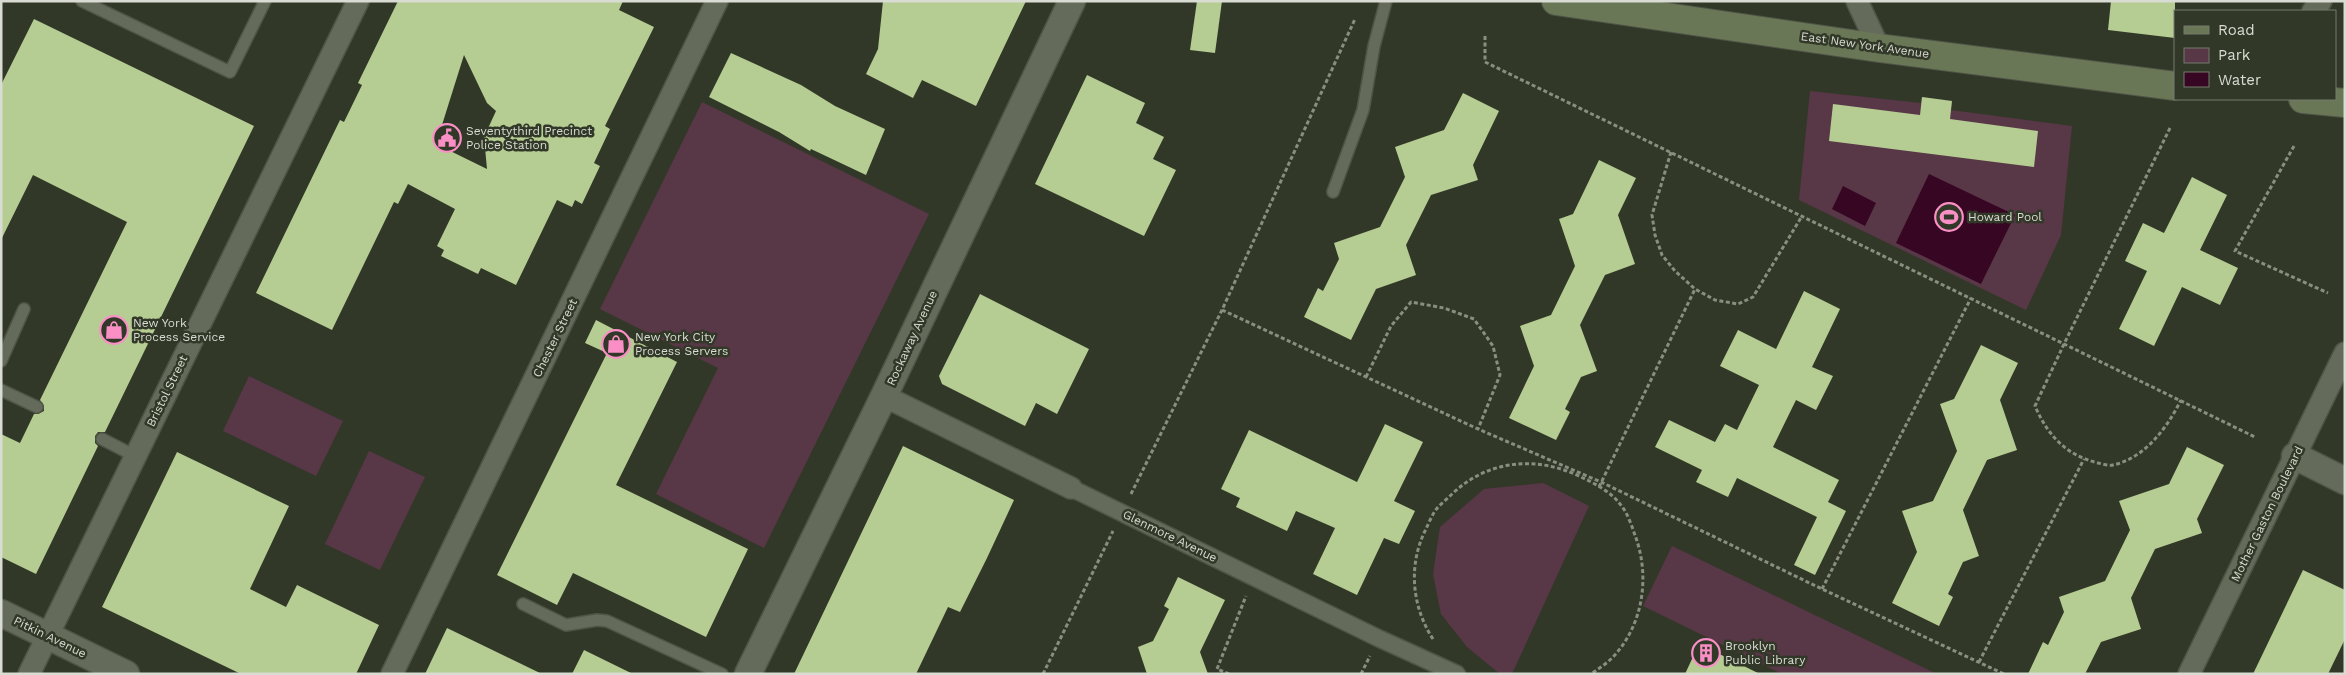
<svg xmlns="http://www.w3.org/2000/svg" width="2346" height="675" font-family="'Work Sans',sans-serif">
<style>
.green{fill:#583747}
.water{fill:#360623}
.building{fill:#b5cc92;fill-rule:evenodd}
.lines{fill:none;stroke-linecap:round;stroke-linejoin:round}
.service-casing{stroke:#4f5447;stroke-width:14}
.pedestrian-casing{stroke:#4f5447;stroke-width:19}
.minor-casing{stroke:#4f5447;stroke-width:24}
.tertiary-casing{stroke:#4f5447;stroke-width:29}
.secondary-casing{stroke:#4f5447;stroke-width:30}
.path{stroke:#898e81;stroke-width:3;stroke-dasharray:4 2.5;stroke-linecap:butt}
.service{stroke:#646b5a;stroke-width:11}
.pedestrian{stroke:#646b5a;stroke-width:16}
.minor{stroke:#646b5a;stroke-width:21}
.tertiary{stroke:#646b5a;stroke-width:26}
.secondary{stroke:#6a7756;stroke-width:28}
.labels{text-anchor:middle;stroke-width:5;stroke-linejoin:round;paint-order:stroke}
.street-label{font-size:12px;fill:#d8dcd2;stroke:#323828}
.poi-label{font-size:12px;fill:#d8dcd2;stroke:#323828;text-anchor:start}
</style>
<rect width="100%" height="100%" fill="#323828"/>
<g class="green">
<polygon points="1810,91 1921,103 1922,97 1952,101 1951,110 2072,126 2061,235 2026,310 1799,200"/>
<polygon points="702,102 929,214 764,548 656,494 718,368 600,309"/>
<polygon points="249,376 343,421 316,476 223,431"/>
<polygon points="369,451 425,477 380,570 325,544"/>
<polygon points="1543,483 1589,506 1512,674 1500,674 1467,647 1441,614 1433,574 1440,527 1484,489"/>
<polygon points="1672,546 1937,674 1782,674 1643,606"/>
</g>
<g class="water">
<polygon points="1929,174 2015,215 1981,284 1896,243"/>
<polygon points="1843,186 1876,203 1865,226 1832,209"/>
</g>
<g class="building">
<path d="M398,1h225l-4,9 35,17 -49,99 5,3 -16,34 6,3 -18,38 -7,-4 -3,7 -15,-7 -41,85 -35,-17 -3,6 -37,-18 3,-6 -7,-4 18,-37 -47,-25 -10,20 -4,-2 -62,128 -76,-37 84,-173 4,2 18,-37 -4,-2zM464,55l23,48 9,8 -12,26 3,32 -51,-25z"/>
<polygon points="883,1 1026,1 976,106 922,80 913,98 866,74 878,49"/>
<polygon points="1197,1 1222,1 1215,53 1190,50"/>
<polygon points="2111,1 2175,1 2175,38 2108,30"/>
<polygon points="34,19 254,126 105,432 98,432 95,436 95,443 98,446 36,574 1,557 1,434 20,443 34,414 38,414 44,411 44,406 40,400 127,222 33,175 1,240 1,85"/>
<polygon points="731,53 801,85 835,106 885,129 866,175 811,149 810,151 779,132 709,97"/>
<polygon points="1087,75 1145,103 1136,123 1164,137 1153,159 1176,170 1144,236 1035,184"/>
<polygon points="1463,93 1499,111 1473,165 1478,180 1431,195 1406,245 1416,275 1376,289 1351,340 1304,317 1318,288 1323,291 1339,259 1334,243 1380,227 1405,177 1395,147 1444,130"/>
<polygon points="1922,97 1952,101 1950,119 2038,131 2034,167 1829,141 1833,104 1920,115"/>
<polygon points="1599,160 1636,178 1618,215 1635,264 1605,275 1580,325 1597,371 1581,377 1565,409 1570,412 1556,440 1509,418 1534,366 1520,326 1551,315 1575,266 1559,219 1573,214"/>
<polygon points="2192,177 2227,195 2200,250 2238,268 2220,305 2182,287 2154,346 2119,329 2147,271 2125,261 2143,223 2164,233"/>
<polygon points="1804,291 1840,309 1812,367 1833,376 1816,410 1796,400 1773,447 1839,480 1828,502 1846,511 1815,575 1794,565 1817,517 1737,478 1728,497 1696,482 1702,470 1655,447 1669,420 1715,442 1725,424 1737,430 1759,385 1720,366 1738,330 1776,349"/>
<polygon points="980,294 1089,349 1057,414 1036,403 1025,426 942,384 939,376"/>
<polygon points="596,320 677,362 616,485 748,549 706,637 573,573 557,605 497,575 607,353 585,343"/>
<polygon points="1981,345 2018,363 2000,400 2017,450 1987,460 1963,510 1979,556 1963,562 1948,594 1953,597 1939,626 1892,603 1917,552 1902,511 1933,501 1957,451 1940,404 1954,399"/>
<polygon points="1385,424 1423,442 1394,501 1415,511 1399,544 1384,538 1357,595 1313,574 1335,528 1296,511 1287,531 1236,507 1240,498 1221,489 1249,430 1357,482"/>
<polygon points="903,446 1014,500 987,558 960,612 948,607 916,674 794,674"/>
<polygon points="2187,447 2224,465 2197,519 2202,533 2155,549 2131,598 2141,629 2101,642 2085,674 2028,674 2043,642 2048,645 2064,612 2059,597 2105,581 2130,530 2119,501 2169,484"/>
<polygon points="177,452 289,506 250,589 286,607 297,585 379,625 356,674 241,674 102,607"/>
<polygon points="2303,570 2345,590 2345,639 2328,674 2253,674"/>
<polygon points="1178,577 1225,600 1200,652 1208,674 1147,674 1138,647 1153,641 1169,609 1164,606"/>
<polygon points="447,628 542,674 425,674"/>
<polygon points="1699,644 1760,674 1685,674"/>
<polygon points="584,650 633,674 572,674"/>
</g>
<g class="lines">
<defs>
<g id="service">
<polyline points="82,1 230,72 265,1"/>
<polyline points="1333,192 1363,110 1374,46 1386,1"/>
<polyline points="1,361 24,309"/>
<polyline points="1,390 37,407"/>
<polyline points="102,439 135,456"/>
<polyline points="523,604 566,625 597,620 607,621 722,674"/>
</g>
<polyline id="pedestrian" points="1071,488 1378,638 1457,674"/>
<g id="minor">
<polyline points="1857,1 1879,48"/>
<polyline points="2313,11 2321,1"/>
<polyline points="884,396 1071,488"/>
<polyline points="29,674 358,1"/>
<polyline points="392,674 717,1"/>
<polyline points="2189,674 2345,353"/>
</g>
<g id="tertiary">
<polyline points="2295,456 2345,481"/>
<polyline points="1,613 126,674"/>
<polyline points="748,674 884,396 1072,1"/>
</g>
<g id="secondary">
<polyline points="1556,1 1879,48 2175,86"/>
<polyline points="2303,99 2345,103"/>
</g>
</defs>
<use href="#service" class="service-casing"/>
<use href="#pedestrian" class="pedestrian-casing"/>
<use href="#minor" class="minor-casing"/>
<use href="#tertiary" class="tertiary-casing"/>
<use href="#secondary" class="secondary-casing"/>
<g class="path">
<polyline points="1485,36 1485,62 2255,437"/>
<path d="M2170,128l-106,216 -29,62c13,30 31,49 63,57 5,1 11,3 15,2 32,-7 54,-37 68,-65"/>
<polyline points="2294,146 2235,251 2328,293"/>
<polyline points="1671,152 1652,215 1655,235 1662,255 1675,271 1695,289 1715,300 1738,304 1753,297 1802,216"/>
<polyline points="1222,310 1478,429 1601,482 1822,589 2004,674"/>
<polyline points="1366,377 1391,326 1411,302 1444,308 1474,319 1493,346 1500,375 1478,429"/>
<polyline points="1599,487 1695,289"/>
<polyline points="1131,494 1222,310 1355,19"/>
<polyline points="1822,589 1971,298"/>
<path d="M1433,639c-21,-32 -25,-73 -8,-108 3,-6 6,-14 10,-20 4,-6 11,-11 16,-16 37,-36 87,-40 132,-17 13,6 29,15 37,26 8,9 12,23 16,34 14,40 7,88 -24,120 -6,6 -14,11 -21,16"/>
<polyline points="1979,662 2084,459"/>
<polyline points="1043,674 1113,531"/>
<polyline points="1229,674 1217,669 1246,596"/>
<polyline points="1361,674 1370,656"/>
</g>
<use href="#service" class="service"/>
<use href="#pedestrian" class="pedestrian"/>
<use href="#minor" class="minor"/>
<use href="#tertiary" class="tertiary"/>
<use href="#secondary" class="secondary"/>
</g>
<defs>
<symbol id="civic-ring" viewBox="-11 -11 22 22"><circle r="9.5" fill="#323828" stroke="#fa8fc6" stroke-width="1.5"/><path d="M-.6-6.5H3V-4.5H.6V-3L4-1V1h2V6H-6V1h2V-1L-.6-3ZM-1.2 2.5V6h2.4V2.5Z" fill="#fa8fc6"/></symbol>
<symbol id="stadium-ring" viewBox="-11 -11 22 22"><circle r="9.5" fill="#323828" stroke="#fa8fc6" stroke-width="1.5"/><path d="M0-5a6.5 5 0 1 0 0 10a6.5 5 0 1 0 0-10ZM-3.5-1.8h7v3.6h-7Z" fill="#fa8fc6"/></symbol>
<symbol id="shop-ring" viewBox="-11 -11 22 22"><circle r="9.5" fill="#323828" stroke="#fa8fc6" stroke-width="1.5"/><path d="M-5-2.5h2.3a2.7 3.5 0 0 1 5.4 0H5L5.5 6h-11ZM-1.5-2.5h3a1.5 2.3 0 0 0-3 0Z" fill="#fa8fc6"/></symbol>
<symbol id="building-ring" viewBox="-11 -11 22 22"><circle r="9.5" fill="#323828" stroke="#fa8fc6" stroke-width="1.5"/><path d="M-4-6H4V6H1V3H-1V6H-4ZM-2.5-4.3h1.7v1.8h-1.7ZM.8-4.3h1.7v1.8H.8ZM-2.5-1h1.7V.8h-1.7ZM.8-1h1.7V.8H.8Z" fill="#fa8fc6"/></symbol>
</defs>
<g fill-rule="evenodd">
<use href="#civic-ring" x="431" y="122" width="32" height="32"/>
<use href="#stadium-ring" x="1933" y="201" width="32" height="32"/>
<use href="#shop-ring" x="98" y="314" width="32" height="32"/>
<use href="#shop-ring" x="600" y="328" width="32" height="32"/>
<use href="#building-ring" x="1690" y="637" width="32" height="32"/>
</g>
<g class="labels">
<g class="street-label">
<text transform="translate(1865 45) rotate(8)" y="4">East New York Avenue</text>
<text transform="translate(555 338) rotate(-64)" y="4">Chester Street</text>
<text transform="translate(912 338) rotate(-65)" y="4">Rockaway Avenue</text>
<text transform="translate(167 391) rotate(-64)" y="4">Bristol Street</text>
<text transform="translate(2267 514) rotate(-64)" y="4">Mother Gaston Boulevard</text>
<text transform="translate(1170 536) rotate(26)" y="4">Glenmore Avenue</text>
<text transform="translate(50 637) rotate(26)" y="4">Pitkin Avenue</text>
</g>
<g class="poi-label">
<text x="466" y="135">Seventythird Precinct<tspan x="466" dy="14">Police Station</tspan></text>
<text x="1968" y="221">Howard Pool</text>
<text x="133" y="327">New York<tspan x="133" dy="14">Process Service</tspan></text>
<text x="635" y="341">New York City<tspan x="635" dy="14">Process Servers</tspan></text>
<text x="1725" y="650">Brooklyn<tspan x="1725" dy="14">Public Library</tspan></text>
</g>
</g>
<rect width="2346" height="675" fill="none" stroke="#d8dcd2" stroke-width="5"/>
<rect x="2174" y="10" width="162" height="90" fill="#323828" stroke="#747a6c"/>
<rect x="2184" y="26" width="25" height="8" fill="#6a7756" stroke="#747a6c"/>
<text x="2218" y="35" font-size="15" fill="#d8dcd2">Road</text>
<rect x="2184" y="48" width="25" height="15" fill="#583747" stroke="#747a6c"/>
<text x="2218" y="60" font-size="15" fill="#d8dcd2">Park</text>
<rect x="2184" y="72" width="25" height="15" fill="#360623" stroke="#747a6c"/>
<text x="2218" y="85" font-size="15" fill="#d8dcd2">Water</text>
</svg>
